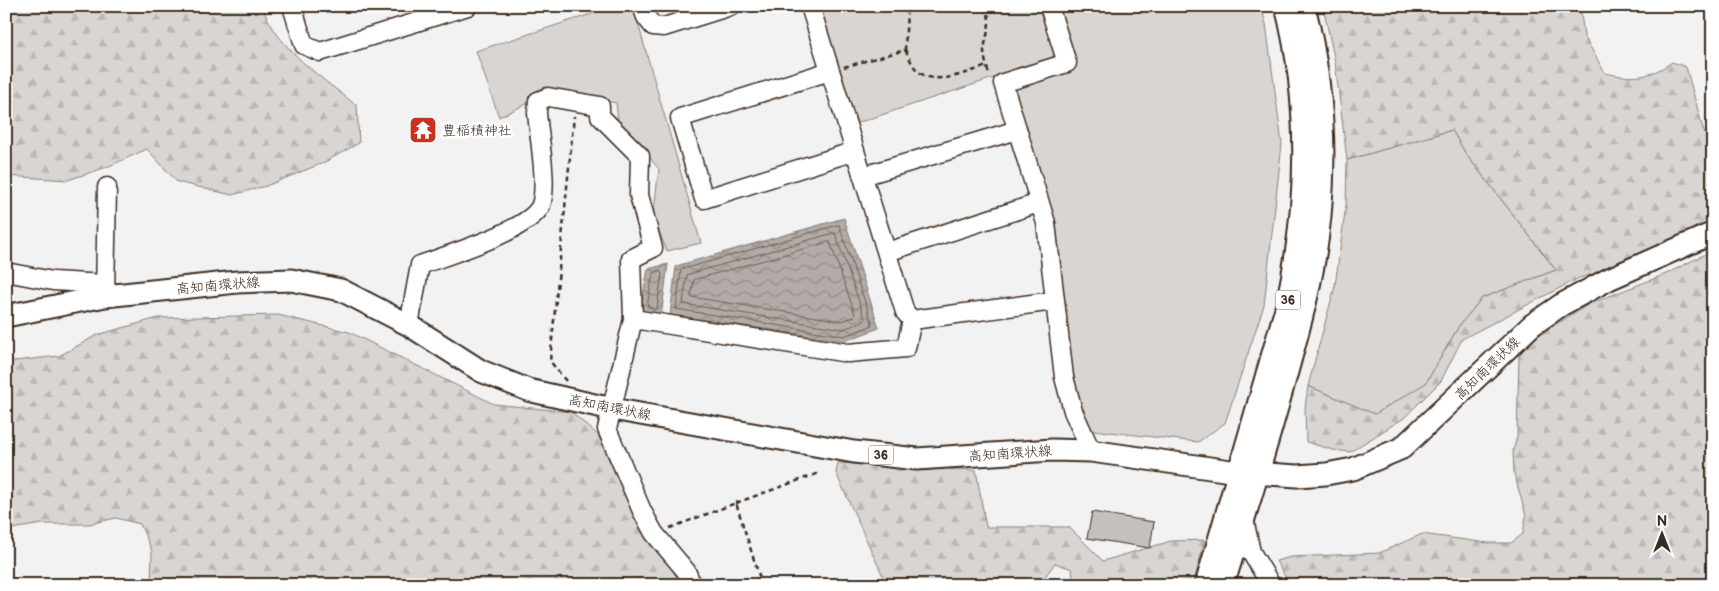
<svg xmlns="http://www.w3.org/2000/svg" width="1719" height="591" font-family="'Balsamiq Sans','Klee One',sans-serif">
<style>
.green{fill:#d8d5d2;stroke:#8a8078}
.forest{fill:url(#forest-firs);stroke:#8a8078}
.water{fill:url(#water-waves);stroke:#827770}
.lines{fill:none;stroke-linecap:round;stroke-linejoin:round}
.shore{stroke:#6b5e55;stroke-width:1}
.building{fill:#c6c0bd;stroke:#3b2a1e}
.minor-casing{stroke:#3b2a1e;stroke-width:21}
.major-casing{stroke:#3b2a1e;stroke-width:25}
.path{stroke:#3b2a1e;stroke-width:2.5;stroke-dasharray:5 4;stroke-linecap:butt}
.minor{stroke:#fff;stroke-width:18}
.major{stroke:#fff;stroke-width:21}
.labels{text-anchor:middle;stroke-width:5;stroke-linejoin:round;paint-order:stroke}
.shield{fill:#fff;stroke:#766a62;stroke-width:1}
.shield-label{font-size:12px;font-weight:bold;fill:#3b2a1e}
.poi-label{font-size:14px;fill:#3b2a1e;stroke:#fff;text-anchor:start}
.street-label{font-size:14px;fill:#3b2a1e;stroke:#fff}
</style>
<defs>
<pattern id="forest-firs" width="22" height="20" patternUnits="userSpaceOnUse" patternTransform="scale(1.25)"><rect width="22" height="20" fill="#d8d5d2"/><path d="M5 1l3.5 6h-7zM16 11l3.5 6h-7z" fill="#bab7b4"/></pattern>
<pattern id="water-waves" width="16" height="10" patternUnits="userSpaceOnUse" patternTransform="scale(1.25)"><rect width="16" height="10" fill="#b2aba7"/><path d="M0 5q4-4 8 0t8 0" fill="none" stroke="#928b87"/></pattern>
</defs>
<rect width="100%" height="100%" fill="#f3f2f2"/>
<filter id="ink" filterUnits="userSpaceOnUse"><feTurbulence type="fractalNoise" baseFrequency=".02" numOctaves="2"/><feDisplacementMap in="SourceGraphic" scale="10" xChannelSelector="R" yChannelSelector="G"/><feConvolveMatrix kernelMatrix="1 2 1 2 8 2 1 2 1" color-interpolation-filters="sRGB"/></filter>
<g filter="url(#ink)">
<g class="green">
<polygon points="610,6 633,6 701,243 667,251 653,217 659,169 618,120 616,103 554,91 499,117 476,51 610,8"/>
<polygon points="820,6 1043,6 1057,47 1051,59 857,123"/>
<polygon points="1056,6 1261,6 1266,24 1282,144 1264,305 1225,423 1198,442 1092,430 1082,421 1011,87 1074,65"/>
<polygon points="1452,130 1466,154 1556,270 1482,298 1459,326 1426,383 1375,415 1308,386 1335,286 1346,205 1347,160"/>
</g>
<g class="forest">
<path d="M6,6h256c16,44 61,72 95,100l2,37 -36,20 -57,23 -34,9 -55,-13 -30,-33 -40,18 -39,13 -62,-4z"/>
<path d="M1323,6h257l4,30 21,37c29,6 42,6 67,-11l14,5 18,65 9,14v65l-6,7 -29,23 -37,20 -62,17 -117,61 -21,42 -37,37 -54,34 -17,-2 -27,-8 -1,-34 3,-22 67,28 51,-31 33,-57 23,-28 74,-28 -90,-116 -14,-24 -105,30 -12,-98z"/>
<polygon points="1713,250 1713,585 1290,585 1276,561 1291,557 1379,553 1422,534 1488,543 1511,543 1523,534 1526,516 1514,473 1513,451 1517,437 1519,355 1529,342 1548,329 1589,304 1666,274"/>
<polygon points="278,315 349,332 494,404 571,412 598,435 620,484 659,544 681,585 151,585 152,551 140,524 116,518 89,524 42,524 6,530 6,362 59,356 97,335 158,318"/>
<polygon points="838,463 976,470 986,527 1069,527 1103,561 1171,541 1205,540 1193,585 1074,585 1072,569 1055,563 1039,585 887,585 836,473"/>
</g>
<g class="water">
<polygon points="844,218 879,328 845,341 670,315 676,266"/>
<polygon points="668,264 661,317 640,312 648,269"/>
</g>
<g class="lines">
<g class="shore">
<polygon points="839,225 872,323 871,326 844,336 676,309 681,270"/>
<polygon points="835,233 865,319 863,322 843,329 683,304 687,275"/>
<polygon points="830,242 855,314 854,317 842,321 691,297 694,280"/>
<polygon points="660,271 662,274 657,308 654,310 647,306 653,274"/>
</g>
</g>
<g class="building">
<polygon points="417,121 433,129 428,139 412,131"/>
<polygon points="1092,512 1154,522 1150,548 1087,538"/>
</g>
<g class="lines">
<defs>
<g id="minor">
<polyline points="292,6 304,45 320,52 468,6"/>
<polyline points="642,6 646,17 653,26 664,27 731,6"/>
<polyline points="810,6 905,312 912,320 1054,301"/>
<polyline points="1049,6 1067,63 1003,83 1046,223 1064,377 1073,411 1091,451"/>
<polyline points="830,71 680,118 704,199 855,151"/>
<polyline points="863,176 1017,130"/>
<polyline points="887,252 1039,203"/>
<polyline points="6,272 53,281 105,284"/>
<polyline points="105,296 107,187"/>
<path d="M409,325l11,-60c27,-10 111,-35 121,-60 7,-20 -2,-69 -4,-92l1,-12 10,-4 52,9v10l40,40 -1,39 14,53 -22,11 2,60"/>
<polyline points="1244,519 1251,552 1271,585"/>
<polyline points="692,585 686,571 654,533 642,511 607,429 633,319 848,353 906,348 912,320"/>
</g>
<g id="major">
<polyline points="6,316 105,296 237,282 291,280 341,290 409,325 481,371 528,390 612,409 854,452 917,459 1052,450 1091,451 1238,472 1297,476 1326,474 1353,469 1402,448 1532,325 1561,305 1609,279 1713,233"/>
<path d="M1206,585l81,-280c21,-99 24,-200 -1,-299"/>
<path d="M1223,585c22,-69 43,-137 62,-206 15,-54 30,-107 35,-163 7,-70 1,-142 -16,-210"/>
</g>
</defs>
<use href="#minor" class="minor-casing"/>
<use href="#major" class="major-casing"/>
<g class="path">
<polyline points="850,6 876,6"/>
<path d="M984,6c10,13 2,29 0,44 0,7 3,18 5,24"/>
<path d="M905,50c4,6 7,16 13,21 16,16 51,1 69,-5"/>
<polyline points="844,67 905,50 907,11 911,6"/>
<polyline points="566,381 550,361 574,116"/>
<polyline points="736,503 819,473"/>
<polyline points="670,528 736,503 762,585"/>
</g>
<use href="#minor" class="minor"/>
<use href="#major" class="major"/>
</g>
</g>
<defs>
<symbol id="temple-square" viewBox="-11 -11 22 22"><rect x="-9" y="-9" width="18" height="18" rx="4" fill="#c8321e" stroke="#fff"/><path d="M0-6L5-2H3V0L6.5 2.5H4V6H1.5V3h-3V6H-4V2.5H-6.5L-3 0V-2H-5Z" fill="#fff"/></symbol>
</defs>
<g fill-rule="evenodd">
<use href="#temple-square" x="407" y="114" width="32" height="32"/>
</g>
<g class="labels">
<g class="shield">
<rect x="1275.5" y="290.5" width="25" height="19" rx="4"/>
<rect x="868.5" y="445.5" width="25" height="19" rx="4"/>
</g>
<g class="shield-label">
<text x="1288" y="304">36</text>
<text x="881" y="459">36</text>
</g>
<g class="poi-label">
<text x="442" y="135">豊稲積神社</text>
</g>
<g class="street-label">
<text transform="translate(218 285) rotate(-5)" y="5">高知南環状線</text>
<text transform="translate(1487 368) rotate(-44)" y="5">高知南環状線</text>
<text transform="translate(610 407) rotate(11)" y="5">高知南環状線</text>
<text transform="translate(1010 453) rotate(-4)" y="5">高知南環状線</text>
</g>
</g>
<rect width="1719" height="591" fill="none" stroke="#fff" stroke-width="25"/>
<rect x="12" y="12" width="1694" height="566" fill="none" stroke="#3b2a1e" stroke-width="2" filter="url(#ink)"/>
<g transform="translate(1662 534)" stroke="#ffffff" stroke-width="4" paint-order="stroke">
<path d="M0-4L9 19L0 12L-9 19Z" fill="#3b2a1e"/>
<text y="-8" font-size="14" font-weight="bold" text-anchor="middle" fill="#3b2a1e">N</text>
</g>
</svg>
